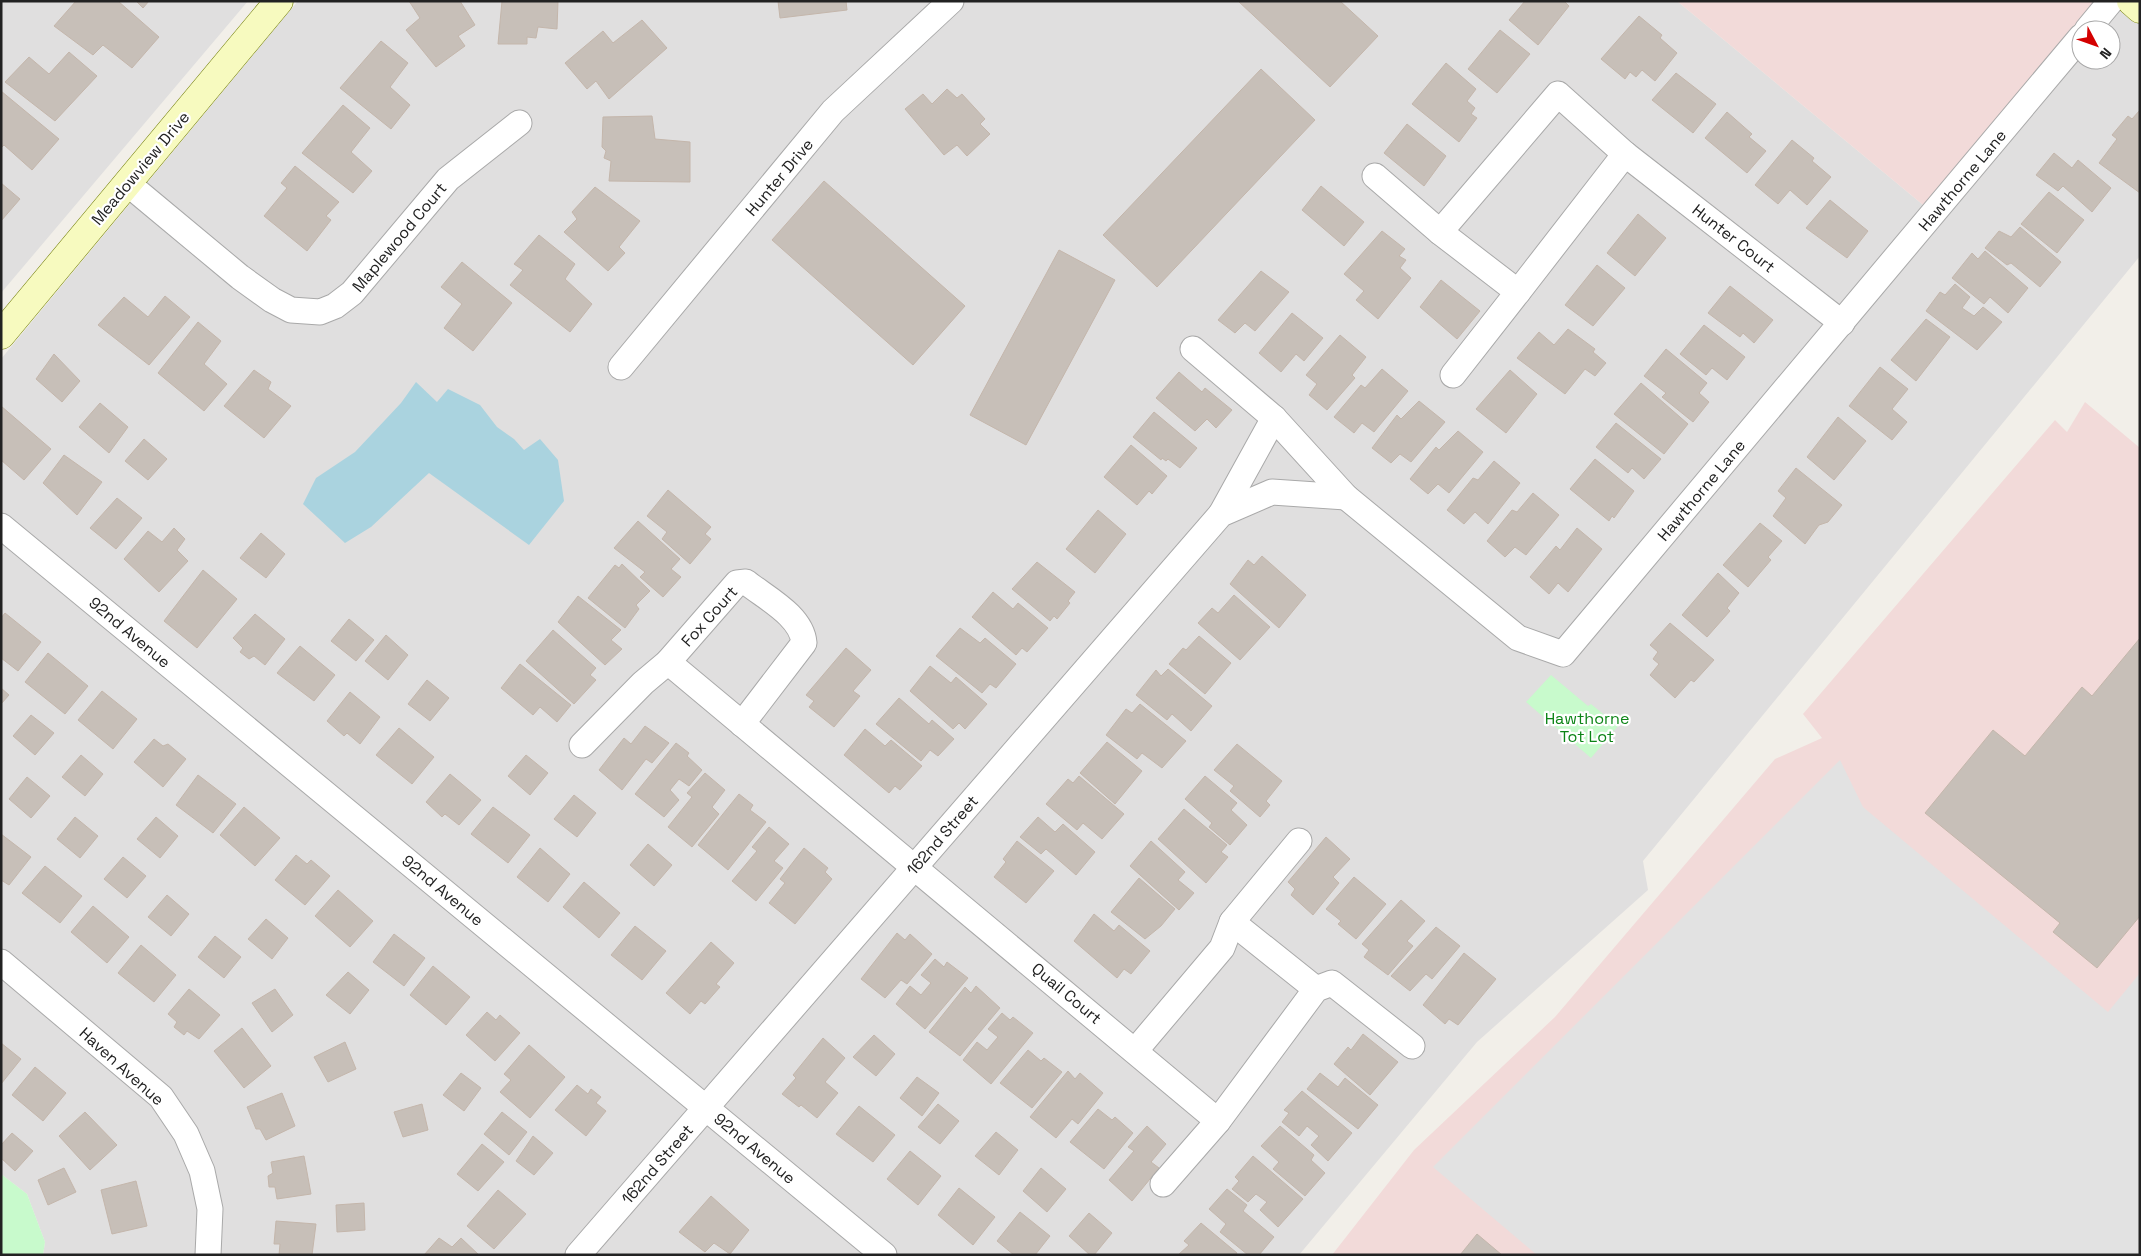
<svg xmlns="http://www.w3.org/2000/svg" width="2141" height="1256" font-family="'Space Grotesk',sans-serif">
<style>
.residential{fill:#e0dfdf}
.commercial{fill:#f2dad9}
.park{fill:#c8facc}
.parking{fill:#e2e2e2}
.water{fill:#aad3df}
.building{fill:#c7bfb8;stroke:#c4b6ab}
.lines{fill:none;stroke-linecap:round;stroke-linejoin:round}
.street-casing{stroke:#a9a9a9;stroke-width:27}
.secondary-casing{stroke:#707d05;stroke-width:29}
.street{stroke:#fff;stroke-width:25}
.secondary{stroke:#f7fabf;stroke-width:28}
.labels{text-anchor:middle;stroke-width:4.5;stroke-linejoin:round;paint-order:stroke}
.street-label{font-size:16px;fill:#222;stroke:#fff}
.park-label{font-size:16px;fill:#0c8416;stroke:#fff}
</style>
<rect width="100%" height="100%" fill="#f2efe9"/>
<g class="residential">
<polygon points="1,1 248,1 1,293"/>
<polygon points="298,1 1677,1 1928,209 2081,33 2081,60 2111,60 2111,30 2083,30 2108,1 2140,19 2140,256 1643,861 1648,890 1477,1042 1299,1255 43,1255 45,1242 27,1194 1,1174 1,359"/>
</g>
<g class="commercial">
<polygon points="1677,1 2108,1 1928,209"/>
<polygon points="2085,402 2140,448 2140,1255 1332,1255 1414,1150 1555,1017 1775,759 1822,738 1803,714 2055,420 2067,432"/>
</g>
<g class="park">
<polygon points="1551,675 1588,706 1591,704 1618,726 1591,758 1526,702"/>
<polygon points="1,1174 27,1194 45,1242 43,1255 1,1255"/>
</g>
<polygon class="parking" points="1840,760 1863,807 2108,1012 2140,973 2140,1255 1537,1255 1433,1167"/>
<polygon class="water" points="416,382 437,402 448,389 480,405 497,427 514,439 524,450 540,439 558,460 564,501 529,545 429,473 371,527 345,543 303,504 316,478 355,452 401,403"/>
<g class="building">
<polygon points="76,1 118,1 159,37 132,68 103,45 93,55 54,26"/>
<polygon points="136,1 149,1 143,8"/>
<polygon points="409,1 460,1 475,25 458,36 465,46 436,67 406,30 420,18"/>
<polygon points="502,1 558,1 557,29 538,27 536,38 527,37 527,44 498,44"/>
<polygon points="778,1 846,1 847,10 780,18"/>
<polygon points="1238,1 1340,1 1378,36 1330,87"/>
<polygon points="1525,1 1564,1 1569,6 1538,45 1509,20"/>
<polygon points="1639,16 1662,35 1660,38 1677,53 1655,81 1642,70 1636,77 1630,72 1625,79 1601,59"/>
<polygon points="642,20 667,48 609,99 596,81 587,89 565,63 603,31 613,43"/>
<polygon points="1500,30 1530,54 1497,93 1468,69"/>
<polygon points="381,41 408,63 390,87 410,105 391,129 340,88"/>
<polygon points="69,52 97,76 55,121 5,82 29,57 49,74"/>
<polygon points="1446,63 1476,89 1467,101 1475,108 1471,114 1477,118 1459,142 1412,104"/>
<polygon points="1261,69 1315,120 1157,287 1103,235"/>
<polygon points="1676,73 1716,104 1693,133 1652,100"/>
<polygon points="947,89 957,98 962,94 985,119 980,124 990,134 967,156 957,145 944,155 905,109 923,94 932,104"/>
<polygon points="1,91 59,139 32,170 4,145 1,148"/>
<polygon points="343,105 370,128 351,152 372,171 353,193 302,153"/>
<polygon points="2140,110 2140,193 2099,163 2117,139 2112,135 2128,116 2132,119"/>
<polygon points="1727,112 1752,134 1749,137 1766,151 1747,173 1705,138"/>
<polygon points="652,116 655,139 690,142 690,182 609,181 611,161 604,158 606,151 602,147 603,117"/>
<polygon points="1407,124 1446,156 1424,186 1384,153"/>
<polygon points="1792,140 1814,158 1812,161 1831,177 1807,205 1790,190 1778,204 1755,185"/>
<polygon points="2054,153 2072,168 2078,160 2111,188 2092,212 2063,186 2058,191 2036,175"/>
<polygon points="295,166 339,202 326,216 331,220 307,251 264,216 287,188 281,183"/>
<polygon points="824,181 965,306 913,365 772,240"/>
<polygon points="1,183 20,199 1,221"/>
<polygon points="1321,186 1364,222 1344,246 1302,210"/>
<polygon points="595,187 640,221 619,247 625,253 608,271 564,232 577,219 572,212"/>
<polygon points="2049,192 2084,220 2057,253 2021,224"/>
<polygon points="1830,200 1868,231 1847,258 1806,228"/>
<polygon points="1638,214 1666,238 1635,276 1607,253"/>
<polygon points="2020,227 2061,262 2040,287 2011,263 2007,265 1985,248 1999,231 2011,237"/>
<polygon points="1382,231 1405,249 1399,256 1406,260 1400,268 1411,278 1378,319 1356,300 1364,291 1344,274"/>
<polygon points="539,235 575,264 565,279 592,304 570,332 510,285 523,270 514,264"/>
<polygon points="1059,250 1115,280 1026,445 970,415"/>
<polygon points="1985,251 2028,288 2008,313 1990,297 1984,304 1952,278 1972,253 1978,259"/>
<polygon points="462,262 512,303 473,351 444,328 462,304 441,287"/>
<polygon points="1597,265 1625,288 1593,326 1565,305"/>
<polygon points="1261,271 1289,292 1255,331 1245,323 1235,333 1218,320"/>
<polygon points="1441,280 1480,311 1457,339 1420,307"/>
<polygon points="1955,284 1970,297 1962,308 1974,316 1983,307 2002,322 1977,350 1926,311 1940,292 1945,295"/>
<polygon points="1730,286 1773,320 1754,343 1743,333 1740,337 1708,313"/>
<polygon points="165,296 190,317 149,365 98,325 124,297 148,317"/>
<polygon points="1292,313 1323,338 1304,361 1296,354 1281,372 1259,353"/>
<polygon points="1926,319 1950,337 1916,381 1891,360"/>
<polygon points="198,322 221,341 204,364 227,384 204,411 158,373"/>
<polygon points="1704,325 1745,357 1727,380 1712,368 1706,375 1680,354"/>
<polygon points="1568,329 1595,349 1593,352 1606,363 1595,376 1585,369 1565,394 1517,358 1539,332 1554,345"/>
<polygon points="1340,335 1366,357 1352,375 1355,378 1327,410 1309,395 1317,384 1306,375"/>
<polygon points="1666,349 1707,383 1699,393 1709,402 1693,422 1662,397 1666,393 1644,376"/>
<polygon points="54,354 80,381 62,402 36,379"/>
<polygon points="1880,367 1908,389 1892,409 1907,422 1892,440 1849,406"/>
<polygon points="1382,369 1408,391 1374,432 1362,423 1354,433 1334,417 1361,385 1365,388"/>
<polygon points="254,370 271,382 268,389 291,406 264,438 224,406"/>
<polygon points="1510,370 1537,394 1506,433 1476,409"/>
<polygon points="1179,372 1202,392 1205,388 1232,410 1216,428 1207,419 1195,431 1156,398"/>
<polygon points="1641,383 1688,424 1664,454 1614,414"/>
<polygon points="1419,401 1445,422 1411,462 1400,454 1391,463 1372,448 1397,415 1401,419"/>
<polygon points="100,403 128,427 109,453 79,427"/>
<polygon points="1,406 51,449 24,480 1,460"/>
<polygon points="1154,412 1197,448 1180,468 1168,459 1166,461 1162,458 1161,460 1133,437"/>
<polygon points="1838,417 1866,441 1834,480 1807,457"/>
<polygon points="1616,423 1661,459 1644,479 1632,468 1628,473 1596,447"/>
<polygon points="1458,431 1483,452 1449,493 1438,484 1428,494 1410,479 1436,447 1439,450"/>
<polygon points="144,439 167,459 148,480 125,461"/>
<polygon points="1131,445 1167,476 1152,494 1149,491 1137,505 1104,477"/>
<polygon points="64,455 102,482 77,515 43,483"/>
<polygon points="1595,459 1634,491 1614,518 1612,516 1609,521 1570,489"/>
<polygon points="1494,461 1520,483 1488,524 1475,512 1464,524 1447,510 1473,478 1478,480"/>
<polygon points="1796,468 1842,505 1828,522 1819,525 1805,544 1773,516 1786,498 1778,491"/>
<polygon points="668,490 711,527 705,534 711,539 690,564 662,539 667,532 647,516"/>
<polygon points="1533,493 1559,515 1526,555 1515,547 1505,557 1487,541 1512,510 1517,512"/>
<polygon points="117,498 142,518 116,549 90,528"/>
<polygon points="1098,510 1126,534 1095,573 1066,549"/>
<polygon points="638,521 680,559 671,569 681,577 663,597 640,577 645,572 614,548"/>
<polygon points="1760,523 1782,541 1768,557 1771,560 1748,587 1723,565"/>
<polygon points="174,528 185,539 177,550 188,561 159,592 124,559 148,531 162,542"/>
<polygon points="1577,528 1602,549 1568,592 1558,583 1549,594 1530,577 1556,546 1560,550"/>
<polygon points="261,533 285,554 266,578 240,558"/>
<polygon points="1262,556 1306,595 1279,628 1230,584 1248,560 1254,565"/>
<polygon points="1037,562 1075,592 1068,601 1070,603 1057,619 1054,616 1050,621 1012,589"/>
<polygon points="622,564 650,591 636,605 639,609 625,628 588,598 615,565 619,568"/>
<polygon points="203,570 237,599 197,648 164,621"/>
<polygon points="1718,573 1739,593 1727,608 1730,611 1707,637 1682,615"/>
<polygon points="993,592 1013,609 1018,603 1048,628 1027,652 1022,648 1016,655 972,617"/>
<polygon points="1234,595 1270,627 1240,660 1198,623 1212,608 1218,613"/>
<polygon points="578,596 621,630 611,640 622,649 605,665 558,622"/>
<polygon points="5,613 41,642 18,671 1,658 1,618"/>
<polygon points="255,614 285,639 265,665 254,656 249,659 240,652 243,648 233,638"/>
<polygon points="349,619 374,640 356,661 331,641"/>
<polygon points="1670,623 1714,660 1694,682 1691,680 1675,698 1650,675 1659,664 1653,659 1658,652 1650,645"/>
<polygon points="960,628 980,643 985,638 1016,664 996,688 990,684 982,693 936,656"/>
<polygon points="553,630 596,668 590,675 596,680 574,704 526,661"/>
<polygon points="386,635 408,655 388,680 365,661"/>
<polygon points="1199,636 1231,663 1205,694 1169,664 1183,648 1186,650"/>
<polygon points="2140,638 2140,916 2097,968 2053,932 2060,923 1925,813 1993,730 2025,756 2082,687 2092,696"/>
<polygon points="300,646 335,675 314,701 277,673"/>
<polygon points="846,648 871,670 853,691 860,696 834,727 809,707 814,701 806,695"/>
<polygon points="48,653 88,686 65,714 25,682"/>
<polygon points="520,664 571,705 557,722 540,707 533,715 501,688"/>
<polygon points="930,666 951,683 956,677 987,704 965,729 959,723 953,729 910,691"/>
<polygon points="1168,669 1212,706 1191,731 1172,714 1167,720 1136,695 1156,670 1161,676"/>
<polygon points="427,680 449,698 430,721 408,704"/>
<polygon points="1,688 9,695 1,704"/>
<polygon points="102,691 137,719 113,749 78,720"/>
<polygon points="350,692 380,717 360,744 347,733 344,736 327,721"/>
<polygon points="899,698 929,724 932,720 954,739 938,756 930,750 921,761 876,724"/>
<polygon points="1140,704 1186,741 1162,768 1142,753 1137,759 1106,735 1126,709 1132,713"/>
<polygon points="31,715 54,733 35,755 13,736"/>
<polygon points="645,726 669,743 652,763 646,759 622,790 599,770 624,738 631,744"/>
<polygon points="399,728 434,757 412,784 376,755"/>
<polygon points="865,729 885,746 891,740 922,766 900,790 895,786 889,793 844,755"/>
<polygon points="154,739 163,746 168,744 186,759 163,787 134,762"/>
<polygon points="1107,742 1142,771 1115,804 1080,773"/>
<polygon points="676,743 689,753 687,756 702,770 689,786 679,779 670,790 679,800 664,817 635,794"/>
<polygon points="1237,744 1282,781 1266,801 1270,805 1260,817 1230,791 1234,786 1214,770"/>
<polygon points="81,755 103,774 85,796 62,777"/>
<polygon points="526,755 548,773 530,795 508,776"/>
<polygon points="705,773 725,790 712,807 719,814 692,847 668,827 692,797 687,793"/>
<polygon points="450,774 481,800 459,825 445,814 442,817 426,802"/>
<polygon points="198,775 236,804 213,833 176,805"/>
<polygon points="1079,776 1124,814 1102,839 1083,823 1077,830 1046,804 1068,779 1073,783"/>
<polygon points="1205,776 1237,803 1231,810 1247,825 1230,845 1209,827 1212,823 1185,799"/>
<polygon points="27,777 50,796 31,818 9,799"/>
<polygon points="739,794 753,805 750,810 766,822 728,870 698,845"/>
<polygon points="574,795 596,813 577,837 554,819"/>
<polygon points="244,807 280,838 255,866 220,835"/>
<polygon points="493,807 530,835 508,863 471,834"/>
<polygon points="1184,809 1227,845 1221,852 1228,857 1206,883 1158,839"/>
<polygon points="75,817 98,836 80,858 57,839"/>
<polygon points="156,817 178,836 160,858 137,839"/>
<polygon points="1038,817 1055,832 1063,824 1095,852 1076,875 1046,849 1041,854 1020,837"/>
<polygon points="769,827 789,844 774,861 783,868 756,901 732,881 757,851 752,847"/>
<polygon points="1,834 31,857 9,885 1,880"/>
<polygon points="1326,837 1350,859 1333,877 1339,883 1313,915 1291,895 1295,889 1288,882"/>
<polygon points="1017,841 1054,871 1026,903 994,877 1006,862 1003,859"/>
<polygon points="1151,841 1185,872 1178,880 1194,893 1179,910 1130,866"/>
<polygon points="648,844 672,865 654,886 630,865"/>
<polygon points="540,848 570,874 548,902 517,877"/>
<polygon points="804,848 828,868 825,872 832,879 795,924 769,903 785,883 780,879"/>
<polygon points="296,855 307,864 311,860 330,876 305,905 275,880"/>
<polygon points="123,857 146,876 127,898 104,879"/>
<polygon points="45,866 82,896 60,923 22,893"/>
<polygon points="1354,877 1386,904 1356,939 1338,924 1341,921 1326,909"/>
<polygon points="1139,878 1175,909 1161,926 1145,939 1111,912"/>
<polygon points="584,882 620,913 599,938 563,907"/>
<polygon points="338,890 373,921 350,947 315,916"/>
<polygon points="167,895 189,914 171,936 148,917"/>
<polygon points="1401,900 1425,921 1407,941 1413,946 1388,975 1364,957 1369,950 1362,944"/>
<polygon points="93,906 129,937 107,963 71,932"/>
<polygon points="1094,914 1114,931 1119,925 1150,951 1131,974 1124,969 1117,978 1074,941"/>
<polygon points="266,919 288,938 272,959 248,939"/>
<polygon points="635,926 666,951 642,980 611,955"/>
<polygon points="1436,927 1460,946 1432,979 1426,974 1410,991 1391,976"/>
<polygon points="897,933 905,940 910,934 932,954 907,984 901,980 885,998 861,979"/>
<polygon points="394,934 425,958 404,986 373,962"/>
<polygon points="215,936 241,957 224,978 198,957"/>
<polygon points="711,942 734,963 716,984 720,987 705,1004 701,1001 690,1014 666,993"/>
<polygon points="141,945 176,975 154,1002 118,973"/>
<polygon points="1464,953 1496,979 1458,1025 1449,1019 1445,1024 1423,1005"/>
<polygon points="935,959 944,967 947,962 968,978 925,1029 896,1004 910,986 921,995 931,983 921,975"/>
<polygon points="433,966 470,997 446,1025 410,995"/>
<polygon points="348,972 369,990 350,1014 326,995"/>
<polygon points="976,986 1000,1008 960,1056 929,1032 965,987 971,993"/>
<polygon points="189,989 220,1015 199,1039 187,1031 184,1035 174,1027 177,1022 168,1014"/>
<polygon points="275,989 293,1015 272,1032 252,1003"/>
<polygon points="487,1012 496,1020 500,1015 520,1033 495,1061 466,1035"/>
<polygon points="1002,1013 1010,1020 1013,1017 1033,1033 991,1084 963,1060 977,1042 987,1050 998,1037 988,1029"/>
<polygon points="242,1028 271,1066 244,1088 214,1051"/>
<polygon points="1363,1034 1398,1062 1370,1095 1334,1064 1348,1047 1351,1050"/>
<polygon points="874,1035 895,1054 876,1076 853,1057"/>
<polygon points="823,1038 845,1058 825,1082 838,1093 817,1118 801,1105 799,1107 782,1094 796,1078 793,1075"/>
<polygon points="345,1042 356,1069 328,1082 314,1057"/>
<polygon points="1,1043 21,1059 1,1084"/>
<polygon points="529,1045 565,1077 530,1118 500,1092 511,1080 504,1074"/>
<polygon points="1028,1050 1041,1061 1044,1058 1062,1072 1032,1108 1000,1083"/>
<polygon points="35,1067 66,1093 43,1121 12,1095"/>
<polygon points="1068,1071 1075,1079 1080,1073 1103,1093 1078,1124 1072,1119 1056,1138 1030,1117"/>
<polygon points="461,1073 481,1088 464,1111 443,1095"/>
<polygon points="1320,1073 1338,1087 1345,1078 1378,1105 1358,1129 1307,1089"/>
<polygon points="917,1077 939,1093 922,1116 900,1098"/>
<polygon points="577,1085 588,1094 591,1089 601,1097 596,1103 606,1111 586,1136 555,1110"/>
<polygon points="1302,1091 1352,1133 1328,1161 1311,1145 1319,1136 1307,1126 1299,1136 1282,1122 1289,1113 1284,1110"/>
<polygon points="282,1093 295,1126 266,1140 260,1129 256,1129 247,1107"/>
<polygon points="422,1104 428,1130 403,1137 394,1112"/>
<polygon points="938,1104 959,1121 940,1144 918,1127"/>
<polygon points="859,1106 895,1135 873,1162 836,1134"/>
<polygon points="1098,1109 1112,1120 1115,1117 1133,1133 1104,1169 1070,1142"/>
<polygon points="85,1112 117,1145 90,1170 59,1136"/>
<polygon points="502,1112 527,1132 509,1155 484,1134"/>
<polygon points="1147,1126 1166,1144 1151,1162 1159,1168 1132,1201 1109,1180 1134,1151 1128,1147"/>
<polygon points="1280,1126 1314,1155 1311,1160 1325,1173 1305,1196 1273,1169 1279,1162 1261,1146"/>
<polygon points="996,1132 1018,1150 999,1175 975,1156"/>
<polygon points="12,1133 33,1151 15,1171 1,1158 1,1145"/>
<polygon points="533,1136 553,1153 534,1175 516,1161"/>
<polygon points="482,1144 504,1162 478,1191 457,1174"/>
<polygon points="910,1151 941,1176 918,1205 887,1179"/>
<polygon points="304,1156 311,1194 277,1199 275,1187 269,1187 268,1176 273,1173 271,1162"/>
<polygon points="1253,1156 1303,1199 1278,1227 1260,1210 1267,1202 1256,1194 1248,1202 1232,1189 1239,1181 1235,1177"/>
<polygon points="64,1168 76,1192 48,1205 38,1180"/>
<polygon points="1041,1168 1066,1189 1047,1212 1023,1191"/>
<polygon points="136,1181 147,1226 112,1234 101,1190"/>
<polygon points="959,1188 995,1217 973,1245 938,1215"/>
<polygon points="1227,1189 1247,1205 1243,1211 1274,1237 1259,1255 1248,1255 1220,1232 1226,1224 1209,1209"/>
<polygon points="498,1190 526,1214 494,1249 467,1226"/>
<polygon points="711,1196 749,1230 730,1254 714,1243 705,1252 679,1232"/>
<polygon points="364,1203 365,1230 337,1232 336,1205"/>
<polygon points="1020,1212 1050,1236 1035,1255 1014,1255 997,1241"/>
<polygon points="1089,1213 1112,1233 1094,1255 1090,1255 1069,1236"/>
<polygon points="276,1221 316,1224 312,1255 279,1255 280,1244 274,1244"/>
<polygon points="1201,1223 1237,1253 1236,1255 1178,1255 1189,1245 1184,1241"/>
<polygon points="1477,1234 1502,1255 1460,1255"/>
<polygon points="439,1238 452,1247 461,1238 479,1255 424,1255"/>
</g>
<g class="lines">
<defs>
<g id="street">
<polyline points="2087,30 2111,1"/>
<polyline points="1375,176 1440,232 1518,292 1625,154"/>
<polyline points="127,183 240,277 272,300 291,310 320,312 335,306 352,293 448,179 519,123"/>
<polyline points="1440,232 1558,94 1625,154 1842,323"/>
<polyline points="1193,349 1274,418 1346,497 1518,638 1563,654 2081,37"/>
<polyline points="621,367 833,111 951,1"/>
<polyline points="1453,375 1518,292"/>
<polyline points="1221,514 1274,418"/>
<polyline points="1,526 884,1255"/>
<polyline points="668,662 1218,1121"/>
<path d="M582,745l61,-62 25,-21 69,-79 9,-1c20,16 56,34 58,61l-62,81"/>
<polyline points="1232,922 1316,989"/>
<polyline points="1,962 161,1097 186,1134 202,1171 210,1209 208,1255"/>
<polyline points="1135,1051 1222,948 1232,922 1299,841"/>
<polyline points="1163,1184 1218,1121 1316,989 1332,983 1412,1046"/>
<polyline points="578,1255 1221,514 1272,492 1346,497"/>
</g>
<g id="secondary">
<polyline points="2131,1 2140,9"/>
<polyline points="1,335 279,1"/>
</g>
</defs>
<use href="#street" class="street-casing"/>
<use href="#secondary" class="secondary-casing"/>
<use href="#street" class="street"/>
<use href="#secondary" class="secondary"/>
</g>
<g class="labels">
<g class="street-label">
<text transform="translate(140 168) rotate(-50)" y="6">Meadowview Drive</text>
<text transform="translate(779 177) rotate(-50)" y="6">Hunter Drive</text>
<text transform="translate(1962 180) rotate(-50)" y="6">Hawthorne Lane</text>
<text transform="translate(399 237) rotate(-50)" y="6">Maplewood Court</text>
<text transform="translate(1734 238) rotate(38)" y="6">Hunter Court</text>
<text transform="translate(1701 490) rotate(-50)" y="6">Hawthorne Lane</text>
<text transform="translate(709 616) rotate(-48)" y="6">Fox Court</text>
<text transform="translate(130 632) rotate(40)" y="6">92nd Avenue</text>
<text transform="translate(942 835) rotate(-49)" y="6">162nd Street</text>
<text transform="translate(443 890) rotate(40)" y="6">92nd Avenue</text>
<text transform="translate(1067 993) rotate(40)" y="6">Quail Court</text>
<text transform="translate(122 1066) rotate(42)" y="6">Haven Avenue</text>
<text transform="translate(755 1148) rotate(40)" y="6">92nd Avenue</text>
<text transform="translate(657 1164) rotate(-49)" y="6">162nd Street</text>
</g>
<g class="park-label">
<text x="1587" y="724">Hawthorne<tspan x="1587" dy="18">Tot Lot</tspan></text>
</g>
</g>
<rect width="2141" height="1256" fill="none" stroke="#222222" stroke-width="5"/>
<g transform="translate(2096 45) rotate(131)"><circle r="24" fill="#ffffff" stroke="#a7a7a7"/>
<path d="M0-4L9 19L0 12L-9 19Z" fill="#d40000"/>
<text y="-8" font-size="14" font-weight="bold" text-anchor="middle" fill="#222222">N</text>
</g>
</svg>
